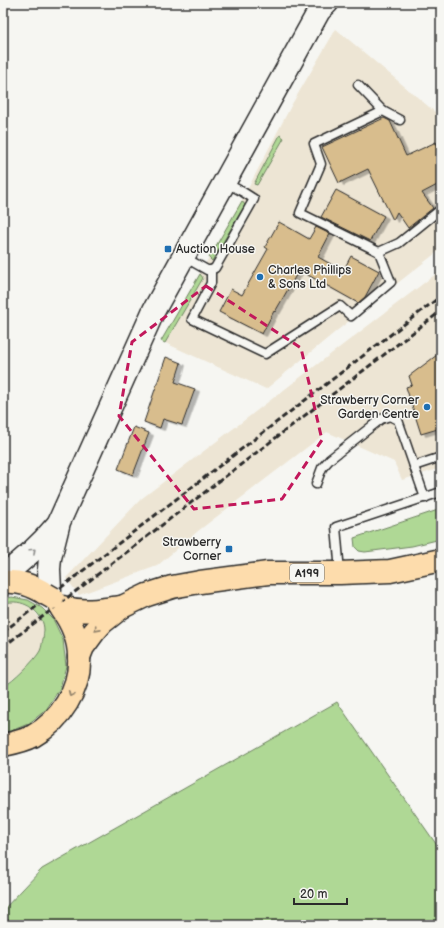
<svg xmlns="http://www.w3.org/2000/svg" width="444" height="928" font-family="'Balsamiq Sans',sans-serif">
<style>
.built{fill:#ede5d4}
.green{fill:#afd895;stroke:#6d8260}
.building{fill:#d8bd8d;stroke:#2b2b2b;filter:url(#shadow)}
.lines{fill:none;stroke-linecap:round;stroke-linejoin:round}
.lane-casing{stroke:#2b2b2b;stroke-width:11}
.secondary-casing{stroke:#2b2b2b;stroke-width:25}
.primary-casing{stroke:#2b2b2b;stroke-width:25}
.lane{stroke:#f6f6f2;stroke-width:8}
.secondary{stroke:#f6f6f2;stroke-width:22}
.primary{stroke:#fddcac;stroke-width:22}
.rail{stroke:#2b2b2b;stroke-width:3;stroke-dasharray:6 3;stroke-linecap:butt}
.primary-bridge-casing{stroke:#2b2b2b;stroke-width:25;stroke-linecap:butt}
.primary-bridge{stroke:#fddcac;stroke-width:22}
.oneway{stroke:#90908e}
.oneway2{stroke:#94846c}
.marked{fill:none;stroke:#c2185b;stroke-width:3;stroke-dasharray:8 5;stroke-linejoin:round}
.poi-dot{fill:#1f6fb2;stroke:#f6f6f2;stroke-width:1.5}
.labels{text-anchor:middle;stroke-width:3;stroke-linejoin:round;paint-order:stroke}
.shield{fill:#f6f6f2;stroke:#686867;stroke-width:1}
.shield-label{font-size:11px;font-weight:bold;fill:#2b2b2b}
.poi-label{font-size:12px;fill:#2b2b2b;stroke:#f6f6f2;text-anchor:start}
</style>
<defs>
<filter id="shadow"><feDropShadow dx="4.5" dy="2.5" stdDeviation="0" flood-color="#0004"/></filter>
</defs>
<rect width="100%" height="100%" fill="#f6f6f2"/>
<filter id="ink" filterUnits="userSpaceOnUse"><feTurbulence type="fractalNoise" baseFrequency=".025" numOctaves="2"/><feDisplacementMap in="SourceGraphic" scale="8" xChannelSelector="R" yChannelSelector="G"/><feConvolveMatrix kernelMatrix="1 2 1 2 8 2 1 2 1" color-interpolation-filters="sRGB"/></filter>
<g filter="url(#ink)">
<g class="built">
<polygon points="336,29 441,117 441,249 339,329 266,389 161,341 243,198 292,104"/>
<polygon points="441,270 441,468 402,480 394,462 327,432 198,531 157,566 79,595 66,578 141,499"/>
<polygon points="12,602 20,603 29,607 35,612 43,623 44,629 41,650 25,669 3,687 3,604"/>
</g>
<g class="green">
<polygon points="280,135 284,138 257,185 254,184"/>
<polygon points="242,201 245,205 212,261 209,258"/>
<polygon points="200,274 203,278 165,343 161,341"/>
<polygon points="441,509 441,539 412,546 365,552 359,551 355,547 354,538"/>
<path d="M12,597l16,3 14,8 11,11 10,21 3,26 -6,22 -14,22 -18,14 -17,7 -8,1v-45c10,-5 32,-27 37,-36 2,-4 2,-9 3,-12 0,-3 1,-6 1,-9 0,-16 -17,-29 -32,-28 -3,0 -6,1 -9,2v-5z"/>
<polygon points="337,702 441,851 441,925 3,925 3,910 42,869"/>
</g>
<g class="building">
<polygon points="384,118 390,121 406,156 436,142 441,153 441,183 422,193 433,208 408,228 397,212 393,220 368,169 339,183 322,147"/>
<polygon points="336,190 384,216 370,241 321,217"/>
<polygon points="279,222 309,239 316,227 330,234 318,257 343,271 351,256 379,271 365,297 358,303 299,270 275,312 274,311 262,334 219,312 231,289 242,295 268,249 265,247"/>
<polygon points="441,352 441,428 421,434 406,387 412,385 409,376"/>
<polygon points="166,357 181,363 175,382 195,389 182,425 163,419 160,428 144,422"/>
<polygon points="134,427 149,433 133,475 118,469"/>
</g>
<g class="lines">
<defs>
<g id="lane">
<polyline points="358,85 383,111 314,144 321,164 300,213 379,252"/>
<polyline points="383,111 400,120"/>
<polyline points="184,257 207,270 211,270 215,268 254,199 243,192 226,183"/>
<polyline points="211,270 211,283 192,319 265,354 340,306 351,316 391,282 379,252 399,243 441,209"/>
<polyline points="414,466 441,457"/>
<polyline points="316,484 322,468 330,459 381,419 390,416 398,420 425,498"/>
<polyline points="340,572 336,527 441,492"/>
</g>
<g id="secondary">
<path d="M3,575c20,-14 38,-31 54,-50"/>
<polyline points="50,590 49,569 50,558 59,522 154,310 319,11 327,3"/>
</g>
<g id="primary">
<path d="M3,582c17,-1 29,3 43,12"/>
<path d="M63,607c21,7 38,2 59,0"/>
<polyline points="79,657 83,647 94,632 103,622 122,607 147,595 172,587 200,582 268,573 340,573 390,571 441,560"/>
<path d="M3,745c10,-2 21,-4 30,-9 27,-15 48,-47 46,-79 0,-17 -8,-35 -18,-49"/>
</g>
</defs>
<use href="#lane" class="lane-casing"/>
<use href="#secondary" class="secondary-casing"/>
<use href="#primary" class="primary-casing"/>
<use href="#lane" class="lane"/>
<use href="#secondary" class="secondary"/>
<use href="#primary" class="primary"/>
<g class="rail">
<polyline points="3,632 441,296"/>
<polyline points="3,647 441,311"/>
</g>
<defs>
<polyline id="primary-bridge" points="46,594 53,598"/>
</defs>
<use href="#primary-bridge" class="primary-bridge-casing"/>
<use href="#primary-bridge" class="primary-bridge"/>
</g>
<defs><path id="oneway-chevron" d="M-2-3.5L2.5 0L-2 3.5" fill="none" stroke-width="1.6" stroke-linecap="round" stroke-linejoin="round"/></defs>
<use class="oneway" href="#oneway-chevron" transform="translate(33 551) rotate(-43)"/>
<g class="oneway2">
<use href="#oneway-chevron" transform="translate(97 629) rotate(132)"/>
<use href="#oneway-chevron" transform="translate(71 694) rotate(114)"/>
</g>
</g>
<path class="marked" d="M206,286l95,62 21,92 -40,59 -88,10 -75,-93 13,-74z"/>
<g class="poi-dot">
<rect x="164" y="245" width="8" height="8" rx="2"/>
<circle cx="260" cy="277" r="4"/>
<circle cx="427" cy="407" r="4"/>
<rect x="225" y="545" width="8" height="8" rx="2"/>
</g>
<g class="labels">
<rect class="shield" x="290" y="564" width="34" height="18" rx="3"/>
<g class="shield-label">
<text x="307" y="577">A199</text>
</g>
<g class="poi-label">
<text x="176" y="253">Auction House</text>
<text x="268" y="274">Charles Phillips<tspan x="268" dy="14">&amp; Sons Ltd</tspan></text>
<text x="419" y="404" text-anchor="end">Strawberry Corner<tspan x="419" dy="14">Garden Centre</tspan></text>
<text x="221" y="546" text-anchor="end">Strawberry<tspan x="221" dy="14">Corner</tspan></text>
</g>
</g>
<rect width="444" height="928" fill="none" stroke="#f6f6f2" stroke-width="16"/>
<rect x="8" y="8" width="428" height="912" fill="none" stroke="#2b2b2b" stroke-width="1.5" filter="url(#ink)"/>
<path d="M294 898v6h53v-6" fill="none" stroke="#2b2b2b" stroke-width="2"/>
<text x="300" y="898" font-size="12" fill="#2b2b2b" stroke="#f6f6f2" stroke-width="3" paint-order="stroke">20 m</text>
</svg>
